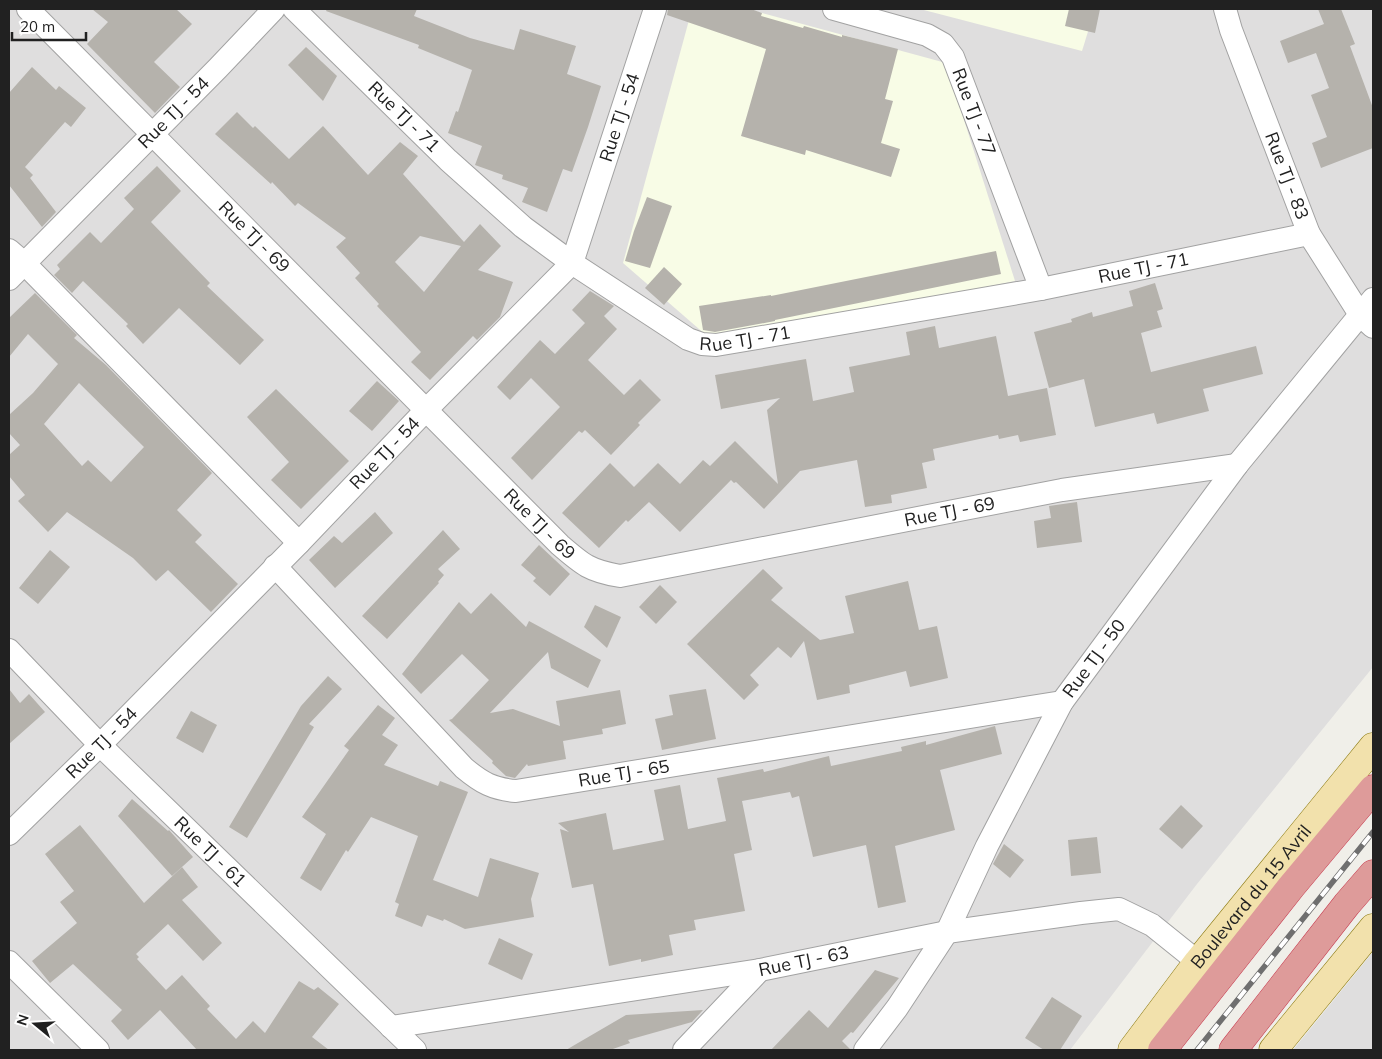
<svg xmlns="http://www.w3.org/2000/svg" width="1382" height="1059" font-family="Mulish,sans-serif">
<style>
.residential{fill:#dfdede}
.education{fill:#f8fce6}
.building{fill:#b5b2ac;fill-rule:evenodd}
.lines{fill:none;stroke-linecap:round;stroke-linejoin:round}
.street-casing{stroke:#a2a2a2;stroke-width:24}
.primary-casing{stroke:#8c7b12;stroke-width:29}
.highway-casing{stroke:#c73d51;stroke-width:29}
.street{stroke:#fff;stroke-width:22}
.primary{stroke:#f2e1ac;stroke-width:28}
.highway{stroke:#de9b9a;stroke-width:28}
.rail-casing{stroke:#6f6f6f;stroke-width:5.5}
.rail{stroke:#fff;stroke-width:4;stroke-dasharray:11;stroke-linecap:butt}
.labels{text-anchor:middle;stroke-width:4.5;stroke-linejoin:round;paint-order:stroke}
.street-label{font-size:18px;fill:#212121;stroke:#fff}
</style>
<rect width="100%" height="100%" fill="#f0efe9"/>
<g class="residential">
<polygon points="9,9 1373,9 1373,667 1197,884 1070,1050 9,1050"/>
<polygon points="1373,952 1373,1050 1293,1050"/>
</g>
<g class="education">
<polygon points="692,9 747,9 946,63 1015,281 714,342 623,263"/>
<polygon points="920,9 1095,9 1082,51"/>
</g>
<g class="building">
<polygon points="92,9 176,9 192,24 154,62 180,87 155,113 87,44 108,22"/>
<polygon points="327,9 417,9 414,16 470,38 514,50 520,29 576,46 567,74 601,86 588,127 572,172 563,169 547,212 522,202 528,188 502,179 503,175 475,165 482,146 448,133 456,111 458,112 472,70 418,48 419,45 326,11"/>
<polygon points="668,9 751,9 762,13 761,16 803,28 804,26 842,37 842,35 898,49 885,99 893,101 881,143 900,149 891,177 806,150 805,155 741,136 766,49 667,15"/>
<polygon points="1069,9 1100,9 1095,33 1065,26"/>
<polygon points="1318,9 1341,9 1355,44 1350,46 1373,108 1373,148 1321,168 1312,143 1327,137 1311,95 1329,88 1316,53 1288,63 1280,41 1324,24"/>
<polygon points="306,47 337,76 323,101 288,65"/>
<polygon points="32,67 56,90 59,86 86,108 71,127 65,122 25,167 33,175 30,178 56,212 42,227 9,185 9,93"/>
<path d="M237,112l16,16 2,-2 34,33 34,-33 45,49 32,-33 18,14 -15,18 61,68 16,-18 21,22 -23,24 35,12 -13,35 -23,23 -4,-4 -43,44 -19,-18 10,-10 -44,-46 2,-2 -24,-26 5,-5 -24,-26 10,-9 -48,-35 -3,3 -23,-24 -1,2 -56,-50zM420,236l41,10 -37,46 -29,-30z"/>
<polygon points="157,166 181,191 151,222 210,283 207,286 264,340 240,365 179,308 143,344 126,326 128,324 83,281 72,293 54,275 60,269 57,265 90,232 101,243 134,209 124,198"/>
<polygon points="647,197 672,206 650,268 625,261 634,231"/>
<polygon points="996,251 1001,274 775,320 775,321 715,332 703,330 699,306 771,295 771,296"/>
<polygon points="664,267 682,284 664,305 645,288"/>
<polygon points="1155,283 1163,309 1157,311 1162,327 1141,333 1151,372 1256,346 1263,374 1203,389 1209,411 1157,424 1154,413 1095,427 1084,379 1049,388 1034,332 1072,322 1071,319 1092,312 1093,317 1133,306 1129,291"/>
<polygon points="590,291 614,306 604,316 617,329 588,360 624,395 640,379 661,400 638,423 640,425 611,455 585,430 582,433 579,431 532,480 511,458 560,407 531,378 510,400 497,387 540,340 555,354 585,323 572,310"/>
<path d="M35,293l42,42 -3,3 32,27 106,108 -35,37 25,25 -7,7 43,42 -27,28 -43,-42 -12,11 -23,-23 -66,-46 -19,20 -30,-31 7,-6 -16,-19v-21l11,-10 -11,-12v-18l24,-22 25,-29 -30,-30 -19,23v-39zM79,383l65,64 -33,35 -23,-22 -6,6 -38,-42z"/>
<polygon points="935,326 939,348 996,336 1008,396 1047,388 1056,435 1020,442 1018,435 999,439 998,435 933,449 935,460 922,463 927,488 891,495 892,503 865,507 857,460 800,471 764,509 736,482 734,483 731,480 680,532 649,502 628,522 626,520 599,548 562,513 610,463 634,487 658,463 680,484 703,460 710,466 735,441 778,484 767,410 780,398 721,409 715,375 806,359 813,401 854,392 849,367 910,355 906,332"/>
<polygon points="377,381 399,401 372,431 349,411"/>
<polygon points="276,389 349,461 301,509 271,480 289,462 247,417"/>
<polygon points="1077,502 1082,542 1037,548 1034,521 1051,518 1049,506"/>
<polygon points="375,512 393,533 335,588 309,560 334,536 342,543"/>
<polygon points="443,530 460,549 438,569 444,575 438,582 439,583 387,639 362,616"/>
<polygon points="539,545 570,574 550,596 533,581 536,578 521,565"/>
<polygon points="50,550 70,567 38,604 19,588"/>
<polygon points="763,569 783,588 771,600 820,640 854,633 845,596 908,581 919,630 937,626 948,678 910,687 906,671 849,685 850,693 817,700 804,641 791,658 778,647 750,675 759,685 744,700 687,644"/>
<polygon points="660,585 677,602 656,624 639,607"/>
<polygon points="491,593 526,627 529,621 601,660 588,688 551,668 548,652 490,713 513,709 560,726 556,701 620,690 626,724 602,729 603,734 563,741 566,759 528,766 527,764 515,778 506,776 492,763 493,761 449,720 452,719 489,680 462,654 421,694 402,674 459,602 471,614"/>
<polygon points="595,605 621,617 607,648 584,627"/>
<polygon points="328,676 342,689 309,724 314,727 247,838 229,827 301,706"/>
<polygon points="9,689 20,703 29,694 45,712 9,744"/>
<polygon points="706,689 716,739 662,750 655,719 673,715 669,695"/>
<polygon points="378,705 395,718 382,735 398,745 384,765 438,786 440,781 468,792 433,880 478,897 490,858 539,873 531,899 534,917 465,929 444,919 443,921 427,915 422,927 395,916 399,904 395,902 418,836 371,817 348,852 346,850 321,891 300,878 326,834 302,817 349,750 344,746"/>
<polygon points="191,711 217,725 203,753 176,738"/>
<polygon points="995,726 1002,754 940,770 955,830 895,846 906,902 878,908 866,845 813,857 799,796 792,798 790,792 742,801 752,850 734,854 745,911 694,920 696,930 669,935 673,955 641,962 641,959 609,966 593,884 572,888 560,829 569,832 558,823 606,813 613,850 664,840 654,790 680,785 688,829 726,821 717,778 763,769 764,772 829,756 831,766 902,751 901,747 926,741 926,745"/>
<polygon points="132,799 168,831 169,830 193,857 172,876 118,816"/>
<polygon points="1181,805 1203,826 1182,849 1159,829"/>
<polygon points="80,825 144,903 182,867 198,887 182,900 222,943 203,961 168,924 136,954 139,957 137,959 166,990 182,975 210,1006 207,1009 236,1039 253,1021 265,1033 299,981 314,990 318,987 339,1004 312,1037 329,1050 197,1050 160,1010 128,1040 111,1021 122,1010 73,964 50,983 32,961 77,923 60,902 74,891 45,854"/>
<polygon points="1097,837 1101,873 1071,876 1068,840"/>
<polygon points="1004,844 1024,860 1010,878 993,864"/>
<polygon points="499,938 533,954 522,980 488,964"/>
<polygon points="875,970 899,978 853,1033 851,1032 842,1041 851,1050 771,1050 809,1010 828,1028"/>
<polygon points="1052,997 1082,1016 1060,1050 1044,1050 1025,1038"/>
<polygon points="703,1010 692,1022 628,1040 630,1043 610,1050 566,1050 626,1015"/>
</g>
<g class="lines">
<defs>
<g id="street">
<path id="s1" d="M28,9l532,536c23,20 30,26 60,31l442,-86 175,-25"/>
<path id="s2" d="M294,9l154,151 75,67 49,36 116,76 14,5 14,1 325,-56 268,-55"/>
<path id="s3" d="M834,9l93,26 16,9 10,13 88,232"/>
<path id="s4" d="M1225,9l6,21 78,204 52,82 12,11"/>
<polyline points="9,250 24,263 299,543"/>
<path id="s5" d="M9,279l209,-211 56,-59"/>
<path id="s6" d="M275,566l189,202c18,15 29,21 52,23l546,-89"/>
<path id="s7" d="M9,650l91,95 315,305"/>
<path id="s8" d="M9,834l91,-89 199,-202 128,-134 145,-146 83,-254"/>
<polyline points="9,962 98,1050"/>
<path id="s9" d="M391,1027l369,-57 187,-38 134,-19 38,-4 33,16 46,37"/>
<polyline points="684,1050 760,970"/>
<path id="s10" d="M865,1050l32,-42 50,-76 40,-86 75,-144 175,-237 136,-166"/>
</g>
<g id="primary">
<path id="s11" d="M1132,1050l66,-88 175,-215"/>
<polyline points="1273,1050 1373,928"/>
</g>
<g id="highway">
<polyline points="1162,1050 1291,887 1373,789"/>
<polyline points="1233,1050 1347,904 1373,874"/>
</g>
</defs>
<use href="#street" class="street-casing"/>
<use href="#primary" class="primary-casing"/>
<use href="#highway" class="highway-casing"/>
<use href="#street" class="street"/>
<use href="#primary" class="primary"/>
<use href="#highway" class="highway"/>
<defs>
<polyline id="rail" points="1197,1050 1373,832"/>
</defs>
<use href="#rail" class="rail-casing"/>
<use href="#rail" class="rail"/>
</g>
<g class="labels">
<g class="street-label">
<text dy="6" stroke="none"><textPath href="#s3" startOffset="190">Rue TJ - 77</textPath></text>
<text dy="6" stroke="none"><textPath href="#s5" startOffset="234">Rue TJ - 54</textPath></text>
<text dy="6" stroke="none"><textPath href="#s2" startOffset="154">Rue TJ - 71</textPath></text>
<text dy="6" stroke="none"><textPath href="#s8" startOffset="955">Rue TJ - 54</textPath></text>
<text dy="6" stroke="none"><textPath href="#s4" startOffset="178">Rue TJ - 83</textPath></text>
<text dy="6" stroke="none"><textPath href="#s1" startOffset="321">Rue TJ - 69</textPath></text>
<text dy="6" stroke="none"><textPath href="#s2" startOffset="979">Rue TJ - 71</textPath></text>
<text dy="6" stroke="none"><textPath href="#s2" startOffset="574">Rue TJ - 71</textPath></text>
<text dy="6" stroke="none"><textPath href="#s8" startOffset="535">Rue TJ - 54</textPath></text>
<text dy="6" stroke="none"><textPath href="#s1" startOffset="1160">Rue TJ - 69</textPath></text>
<text dy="6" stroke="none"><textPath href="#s1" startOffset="726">Rue TJ - 69</textPath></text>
<text dy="6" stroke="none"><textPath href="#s10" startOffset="455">Rue TJ - 50</textPath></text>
<text dy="6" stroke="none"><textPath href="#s8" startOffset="130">Rue TJ - 54</textPath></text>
<text dy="6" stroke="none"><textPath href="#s6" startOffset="444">Rue TJ - 65</textPath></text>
<text dy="6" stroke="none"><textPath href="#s7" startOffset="285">Rue TJ - 61</textPath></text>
<text dy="6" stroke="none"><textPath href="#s11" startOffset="194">Boulevard du 15 Avril</textPath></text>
<text dy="6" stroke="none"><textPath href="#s9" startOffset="418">Rue TJ - 63</textPath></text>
</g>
</g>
<rect width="1382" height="1059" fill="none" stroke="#212121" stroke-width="20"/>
<g transform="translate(35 1024) rotate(288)" stroke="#ffffff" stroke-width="4" paint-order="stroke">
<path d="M0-4L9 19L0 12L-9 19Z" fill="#212121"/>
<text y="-8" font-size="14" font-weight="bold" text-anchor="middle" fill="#212121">N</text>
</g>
<path d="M12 32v8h74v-8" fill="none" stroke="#212121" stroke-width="2.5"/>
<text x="20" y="32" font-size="15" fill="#212121" stroke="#ffffff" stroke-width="4" paint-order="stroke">20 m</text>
</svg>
